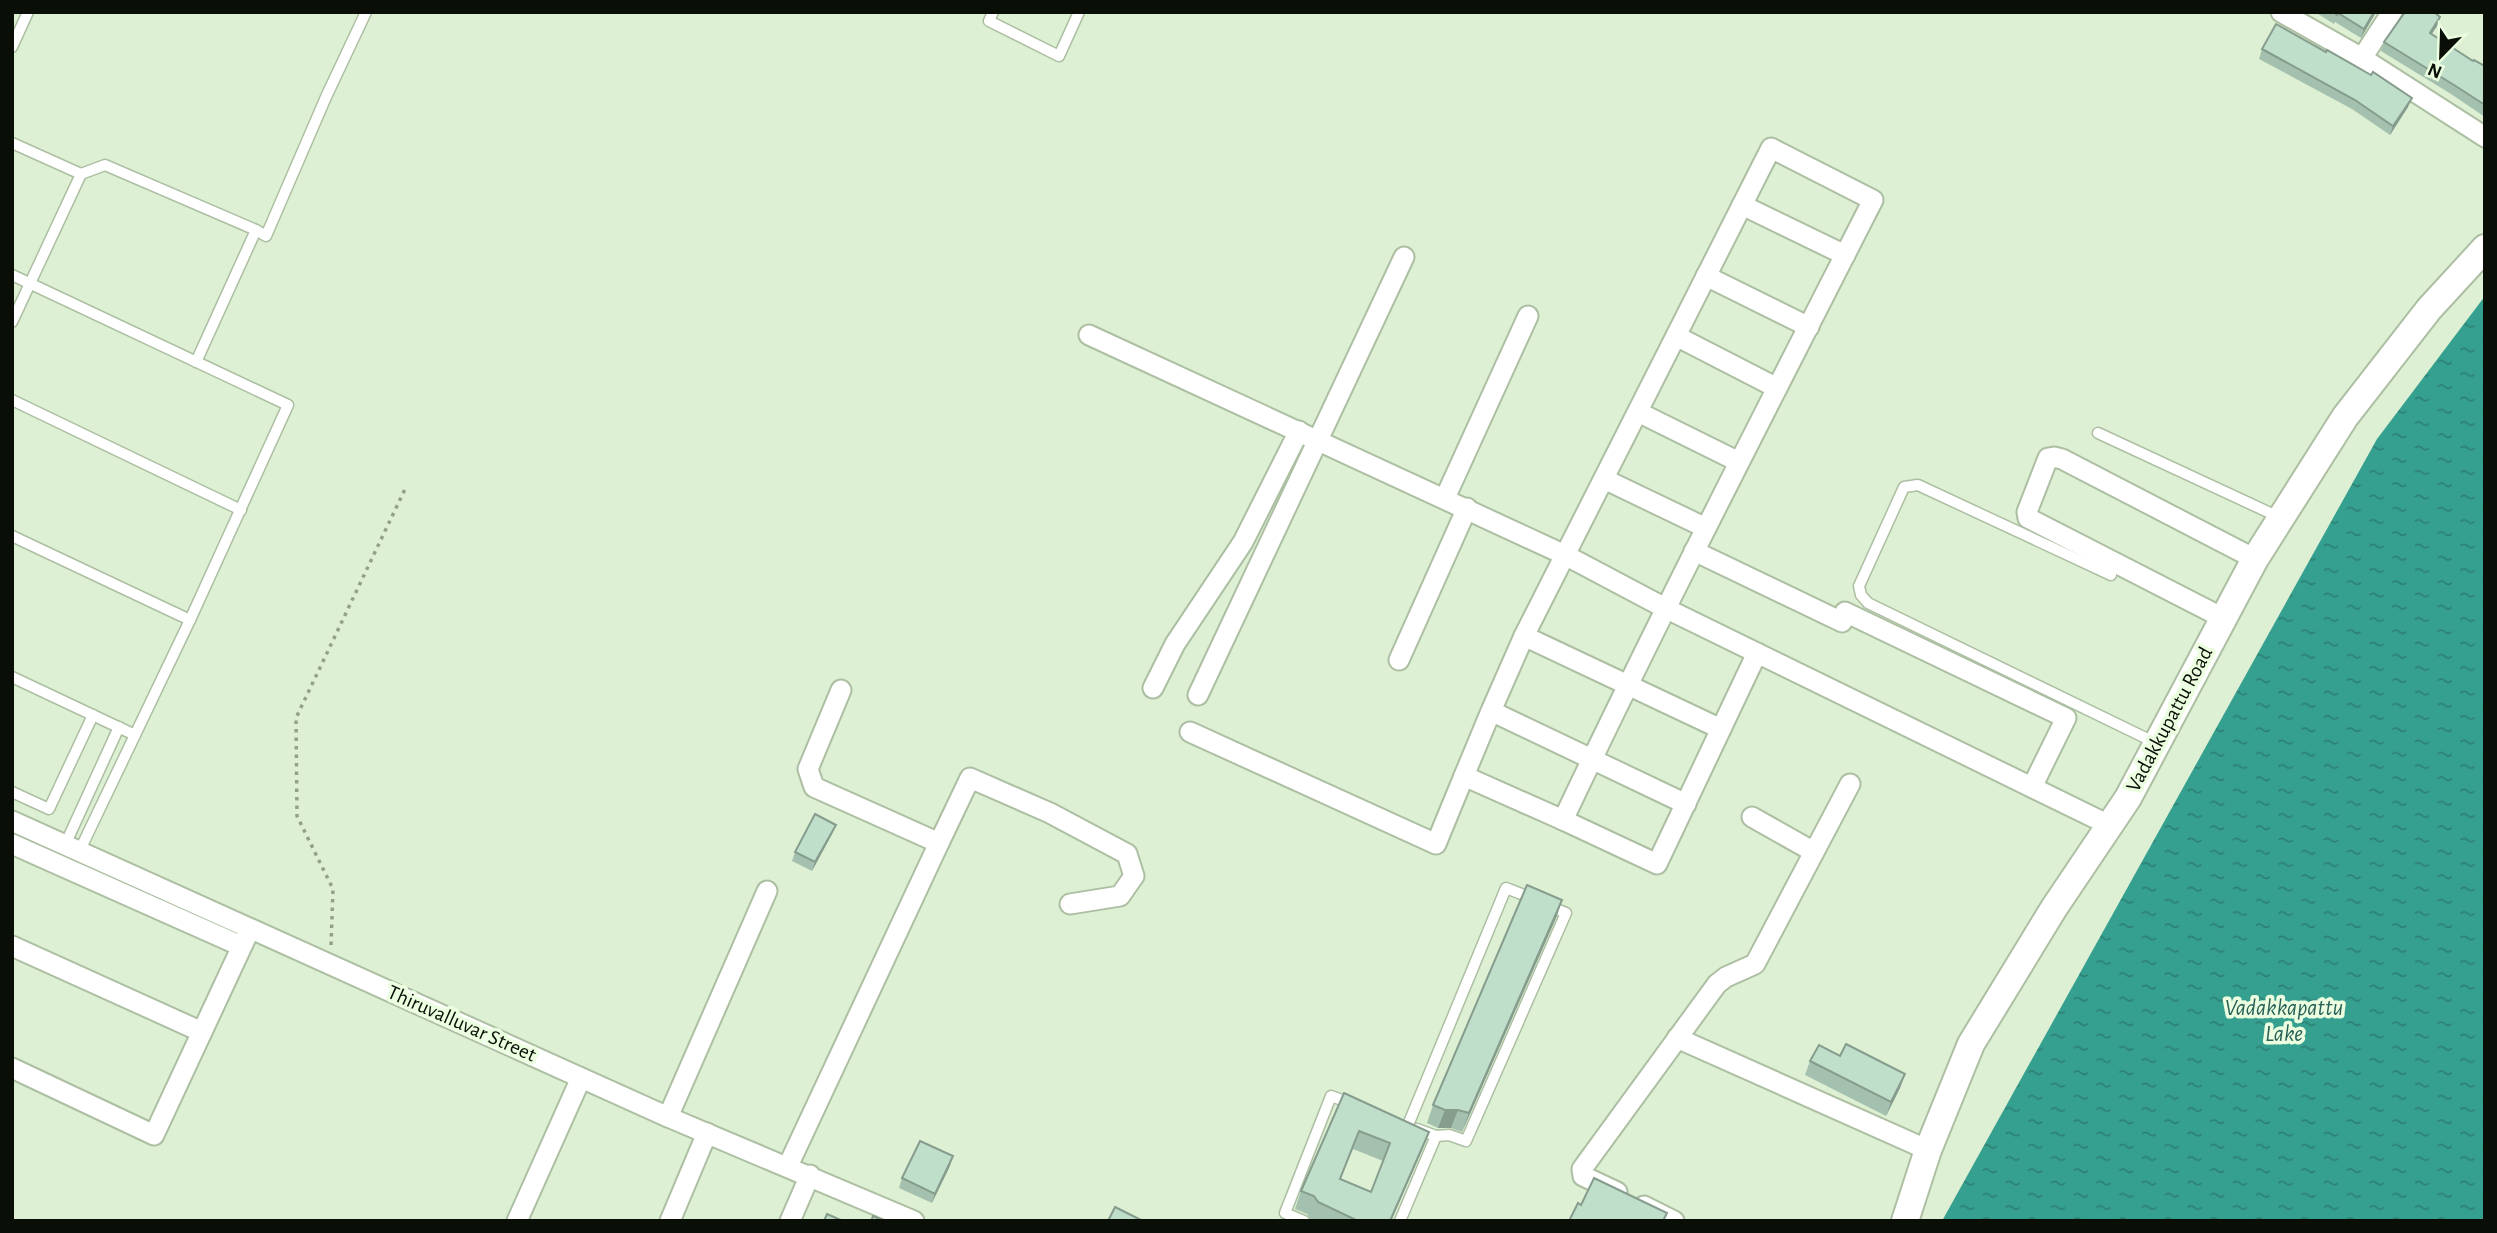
<svg xmlns="http://www.w3.org/2000/svg" width="2497" height="1233" font-family="'Alegreya Sans',sans-serif">
<style>
.water{fill:url(#water-ripples)}
.lines{fill:none;stroke-linecap:round;stroke-linejoin:round}
.lane-casing{stroke:#adbfa2;stroke-width:13}
.street-casing{stroke:#adbfa2;stroke-width:23}
.secondary-casing{stroke:#adbfa2;stroke-width:30}
.path{stroke:#93a18b;stroke-width:3.5;stroke-dasharray:3.5 5;stroke-linecap:butt}
.lane{stroke:#fff;stroke-width:10}
.street{stroke:#fff;stroke-width:19}
.secondary{stroke:#fff;stroke-width:26}
.wall{fill:#a4c0ae;fill-rule:evenodd}
.shaded-wall{fill:#869c8d}
.building{fill:#bfdfca;stroke:#869c8d;stroke-width:2;fill-rule:evenodd}
.labels{text-anchor:middle;stroke-width:7;stroke-linejoin:round;paint-order:stroke}
.street-label{font-size:21px;fill:#090f06;stroke:#ebfee0}
.water-label{font-size:23px;font-style:italic;fill:#286057;stroke:#ebfee0}
</style>
<defs>
<pattern id="water-ripples" width="26" height="14" patternUnits="userSpaceOnUse" patternTransform="scale(1.75)"><rect width="26" height="14" fill="#36a090"/><path d="M2 4q2-2 4 0t4 0M15 11q2-2 4 0t4 0" fill="none" stroke="#2c8174"/></pattern>
</defs>
<rect width="100%" height="100%" fill="#def0d3"/>
<polygon class="water" points="2485,296 2485,1221 1942,1221 2377,439"/>
<g class="lines">
<defs>
<g id="lane">
<polyline points="993,12 989,21 1059,56 1079,12"/>
<polyline points="12,47 28,12"/>
<polyline points="12,143 81,174"/>
<polyline points="81,174 105,165 256,230 196,362"/>
<polyline points="256,230 266,236 326,97 366,12"/>
<polyline points="12,275 288,405 190,620 79,852"/>
<polyline points="12,322 81,174"/>
<polyline points="12,400 241,510"/>
<polyline points="2098,433 2281,518"/>
<polyline points="12,536 190,620"/>
<polyline points="2111,575 1918,485 1904,487 1859,586 1861,595 1868,603 2156,743"/>
<polyline points="12,677 135,735"/>
<polyline points="12,792 49,809 93,715"/>
<polyline points="65,845 119,727"/>
<polyline points="1408,1125 1506,888 1534,899"/>
<polyline points="1417,1129 1436,1136 1449,1135 1466,1141 1566,913 1547,905"/>
<polyline points="1304,1221 1285,1213 1331,1096 1350,1103"/>
<polyline points="1400,1221 1436,1136"/>
</g>
<g id="street">
<polyline points="2281,12 2362,58 2485,137"/>
<polyline points="2362,58 2392,12"/>
<polyline points="1742,205 1845,255"/>
<polyline points="1706,276 1809,327"/>
<polyline points="1089,335 1565,555 1665,608 2109,825"/>
<polyline points="1676,336 1777,388"/>
<polyline points="1638,412 1739,462"/>
<polyline points="1604,479 1706,528"/>
<polyline points="1445,498 1528,316"/>
<polyline points="1694,551 1842,622 1845,612 2066,718 2032,787"/>
<polyline points="2223,618 2028,518 2027,512 2048,458 2054,457 2062,459 2255,559"/>
<polyline points="1524,636 1721,729"/>
<polyline points="1399,660 1467,508"/>
<polyline points="1153,688 1175,644 1243,542 1299,431"/>
<polyline points="1198,695 1404,257"/>
<path d="M1491,711l-27,65 99,44c99,-209 205,-414 310,-620l-102,-52 -247,488 -33,75 195,93"/>
<polyline points="1190,732 1436,844 1464,776"/>
<polyline points="1752,817 1814,852"/>
<polyline points="1563,820 1657,864 1757,653"/>
<polyline points="12,821 668,1117 914,1221"/>
<polyline points="939,843 970,778 1050,813 1127,854 1134,876 1120,896 1070,904"/>
<polyline points="12,844 241,946"/>
<polyline points="12,946 202,1032"/>
<polyline points="1677,1038 1928,1150"/>
<polyline points="12,1068 154,1135 250,929"/>
<polyline points="668,1117 767,891"/>
<polyline points="788,1166 939,843 814,787 808,769 841,690"/>
<polyline points="1617,1192 1583,1176 1582,1169 1717,984 1726,977 1755,964 1850,784"/>
<polyline points="1644,1206 1674,1221"/>
<polyline points="517,1221 581,1078"/>
<polyline points="670,1221 707,1133"/>
<polyline points="790,1221 810,1175"/>
</g>
<polyline id="secondary" points="1905,1221 1928,1150 1971,1044 2054,908 2128,798 2255,559 2345,417 2429,309 2485,248"/>
</defs>
<use href="#lane" class="lane-casing"/>
<use href="#street" class="street-casing"/>
<use href="#secondary" class="secondary-casing"/>
<polyline class="path" points="331,945 333,889 297,816 296,718 406,487"/>
<use href="#lane" class="lane"/>
<use href="#street" class="street"/>
<use href="#secondary" class="secondary"/>
</g>
<g class="wall">
<polygon points="2315,12 2376,12 2361,38 2335,22 2334,24"/>
<polygon points="2440,17 2437,26 2432,34 2473,61 2485,66 2485,117 2451,94 2381,51 2384,42"/>
<polygon points="2262,49 2408,107 2390,135 2352,109 2259,59"/>
<polygon points="836,825 832,834 812,871 792,861 795,852"/>
<polygon points="1562,900 1556,918 1462,1132 1451,1128 1438,1128 1427,1123 1433,1105"/>
<polygon points="1840,1056 1905,1074 1900,1088 1886,1116 1805,1075 1810,1061"/>
<path d="M1344,1093l78,57 -31,71h-79l-5,-7 -12,-5 6,-18zM1353,1149l30,12 -12,31 -31,-13z"/>
<polygon points="953,1156 932,1203 899,1188 902,1178"/>
</g>
<g class="shaded-wall">
<polygon points="2374,12 2376,12 2361,38 2364,29"/>
<polygon points="2440,17 2437,26 2426,42 2430,33"/>
<polygon points="2412,98 2408,107 2390,135 2393,126"/>
<polygon points="836,825 832,834 812,871 815,862"/>
<polygon points="1562,900 1556,918 1462,1132 1469,1113"/>
<polygon points="1905,1074 1900,1088 1886,1116 1891,1102"/>
<polygon points="1445,1110 1458,1110 1451,1128 1438,1128"/>
<polygon points="1429,1132 1422,1150 1391,1221 1390,1221"/>
<polygon points="953,1156 950,1166 932,1203 935,1194"/>
</g>
<g class="building">
<polygon points="2333,12 2374,12 2364,29 2338,13 2337,15"/>
<polygon points="2405,12 2434,12 2440,17 2430,33 2473,61 2474,60 2485,66 2485,105 2454,85 2384,42"/>
<polygon points="2276,24 2326,52 2327,50 2371,75 2373,72 2412,98 2393,126 2355,100 2262,49"/>
<polygon points="815,814 836,825 815,862 795,852"/>
<polygon points="1527,885 1562,900 1469,1113 1458,1110 1445,1110 1433,1105"/>
<polygon points="1846,1044 1905,1074 1891,1102 1810,1061 1819,1045 1840,1056"/>
<path d="M1344,1093l85,39 -39,89h-32l-40,-19 -4,-6 -13,-5zM1359,1131l31,12 -19,49 -31,-13z"/>
<polygon points="920,1141 953,1156 935,1194 902,1178"/>
<polygon points="1594,1178 1667,1213 1663,1221 1569,1221 1578,1203 1581,1205"/>
<polygon points="1115,1207 1143,1221 1108,1221"/>
<polygon points="827,1214 843,1221 824,1221"/>
<polygon points="873,1216 884,1221 871,1221"/>
</g>
<g class="labels">
<g class="street-label">
<text transform="translate(2169 719) rotate(-62)" y="7">Vadakkupattu Road</text>
<text transform="translate(462 1023) rotate(24)" y="7">Thiruvalluvar Street</text>
</g>
<g class="water-label">
<text x="2284" y="1015">Vadakkapattu<tspan x="2284" dy="26">Lake</tspan></text>
</g>
</g>
<rect width="2497" height="1233" fill="none" stroke="#090f06" stroke-width="28"/>
<g transform="translate(2441 56) rotate(203)" stroke="#ebfee0" stroke-width="5" paint-order="stroke">
<path d="M0-5L12 26L0 18L-12 26Z" fill="#090f06"/>
<text y="-10" font-size="19" font-weight="bold" text-anchor="middle" fill="#090f06">N</text>
</g>
</svg>
